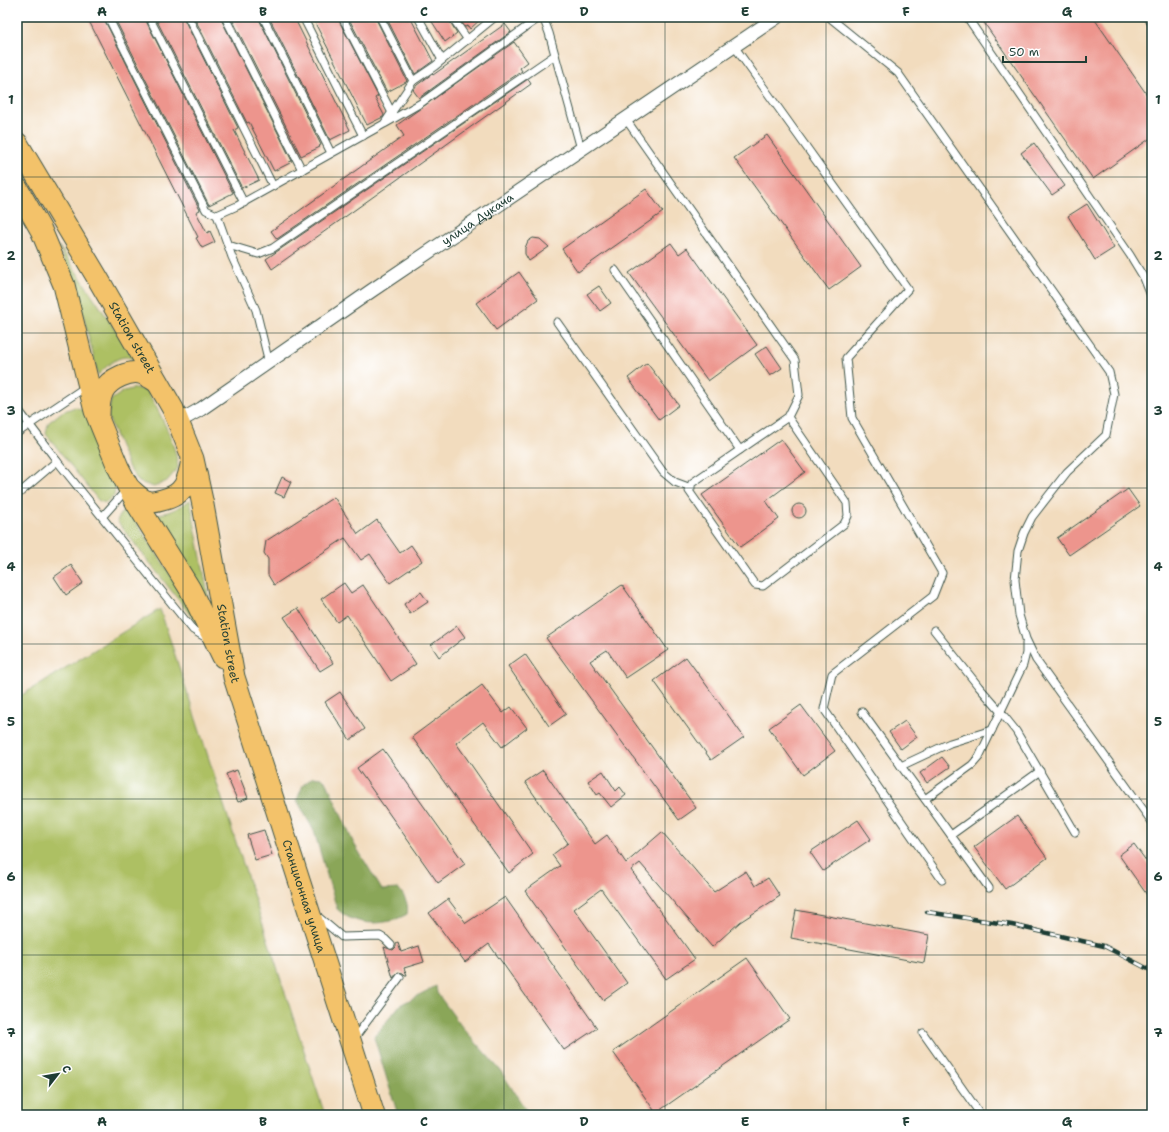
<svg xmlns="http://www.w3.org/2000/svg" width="1169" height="1132" font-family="'Shantell Sans',sans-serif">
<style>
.green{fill:#adc063;stroke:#667e4c}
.forest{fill:#8aa659;stroke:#547246}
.building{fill:#ed958d}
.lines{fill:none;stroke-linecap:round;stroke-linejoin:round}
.lane-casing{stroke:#3f5549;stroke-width:9}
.street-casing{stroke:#3f5549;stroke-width:15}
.primary-casing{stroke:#3f5549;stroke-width:23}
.lane{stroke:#fff;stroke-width:7}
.street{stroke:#fff;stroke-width:13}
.primary{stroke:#f3c26a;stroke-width:21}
.rail-casing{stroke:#1f3d34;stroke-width:4.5}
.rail{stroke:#fff;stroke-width:3;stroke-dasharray:9;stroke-linecap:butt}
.grid{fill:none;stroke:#1f3d34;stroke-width:1;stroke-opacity:0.55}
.labels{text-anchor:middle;stroke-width:3;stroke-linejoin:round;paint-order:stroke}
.street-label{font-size:12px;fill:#1f3d34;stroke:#fff}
.neatline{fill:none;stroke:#1f3d34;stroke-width:1.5}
.grid-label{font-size:13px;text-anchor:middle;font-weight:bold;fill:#1f3d34}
</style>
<rect width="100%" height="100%" fill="#fff"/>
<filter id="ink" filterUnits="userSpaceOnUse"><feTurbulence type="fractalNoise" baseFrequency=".025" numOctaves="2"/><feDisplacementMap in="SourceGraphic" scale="8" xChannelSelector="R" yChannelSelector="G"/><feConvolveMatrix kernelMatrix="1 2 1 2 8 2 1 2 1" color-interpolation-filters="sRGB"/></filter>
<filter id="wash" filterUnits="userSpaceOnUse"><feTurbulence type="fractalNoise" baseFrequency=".012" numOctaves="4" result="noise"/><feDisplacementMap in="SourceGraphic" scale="16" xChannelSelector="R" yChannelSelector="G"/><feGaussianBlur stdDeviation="0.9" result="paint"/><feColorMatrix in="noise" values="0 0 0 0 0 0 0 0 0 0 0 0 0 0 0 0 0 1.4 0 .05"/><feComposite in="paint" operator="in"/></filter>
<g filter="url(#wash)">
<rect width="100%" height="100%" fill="#f2dcbe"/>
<g class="green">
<path d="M59,246l76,113c-3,-1 -7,-2 -10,-2 -11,1 -20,11 -27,18l-17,-69z"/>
<path d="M136,388l11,3c13,22 29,52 31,77l-11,13 -13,6 -15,-5 -10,-14 -21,-51 3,-17 13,-9z"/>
<polygon points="75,407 85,411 116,484 114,496 106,503 99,501 46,434 48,423 62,412"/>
<path d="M190,500l19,100 -54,-85c14,-2 24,-7 35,-15z"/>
<polygon points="125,511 132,516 191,606 198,625 117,521 120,514"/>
<polygon points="160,609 325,1115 17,1115 17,698"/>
</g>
<g class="forest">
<path d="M313,777l9,1 5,5 26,59 29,48 17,-1c6,8 10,15 8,25 -17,10 -39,12 -57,4 -5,-2 -9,-6 -13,-9l-23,-78 -17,-31 6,-15z"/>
<polygon points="436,986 437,993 462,1027 500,1070 529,1115 398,1115 374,1037 400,1005"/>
</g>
<g id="blocks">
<g class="building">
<polygon points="87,17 103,17 200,210 196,212 207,233 210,231 215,242 202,248 196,238 198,237"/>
<polygon points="114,17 144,17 233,193 209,205"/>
<polygon points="155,17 183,17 238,128 234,130 259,180 242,188"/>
<polygon points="194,17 220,17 292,161 289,162 290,163 274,171 249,122 247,123"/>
<polygon points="231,17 258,17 321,145 319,146 320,147 301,156"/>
<polygon points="269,17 294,17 350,130 330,140"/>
<polygon points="312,17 337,17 378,96 375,98 384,115 383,117 367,125"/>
<polygon points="348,17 375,17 407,81 406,82 387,92"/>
<polygon points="386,17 410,17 433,61 415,74"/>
<polygon points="429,17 447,17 457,33 445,42"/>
<polygon points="458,17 483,17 470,29 468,26 465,27"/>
<polygon points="980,17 1093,17 1152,102 1152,137 1093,179"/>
<polygon points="505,24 511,32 419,98 413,90 417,85 432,74 433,75"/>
<polygon points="514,42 528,62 520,68 522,71 277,239 271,231 404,136 397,125"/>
<polygon points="528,79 531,84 272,269 266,259"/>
<polygon points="767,135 861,267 829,290 734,158"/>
<polygon points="1034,143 1065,186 1052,195 1021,153"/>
<polygon points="646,189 663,212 578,272 562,249"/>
<polygon points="1087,204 1114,248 1095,260 1068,216"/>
<polygon points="533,238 540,239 549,247 529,261 525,254 525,248 528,241"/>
<polygon points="671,243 679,254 687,248 757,345 708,381 629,273"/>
<polygon points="519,272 538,299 496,330 476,303"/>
<polygon points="599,286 611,303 600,311 587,294"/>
<polygon points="767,346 782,368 770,376 755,354"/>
<polygon points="647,363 679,405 659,420 628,378"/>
<polygon points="781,439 805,472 766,501 779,519 740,547 702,495"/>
<polygon points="282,477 291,482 284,497 275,493"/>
<polygon points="1128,489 1140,506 1069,555 1057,538"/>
<polygon points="334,497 358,534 377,520 400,553 411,545 422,561 390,583 370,554 361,560 345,538 274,585 268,575 268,559 264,553 266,541"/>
<circle cx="799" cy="511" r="7"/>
<polygon points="71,565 83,583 66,595 54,577"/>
<polygon points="344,583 351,593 363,585 416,664 391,681 347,615 337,622 321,599"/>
<polygon points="622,585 668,650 626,678 607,650 590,661 696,808 679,820 546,638"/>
<polygon points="421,592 428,602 410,614 404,604"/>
<polygon points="298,608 333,663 320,671 284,617"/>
<polygon points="457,626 465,637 439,657 431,645"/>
<polygon points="525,654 566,714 549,726 508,666"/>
<polygon points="686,657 744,737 711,760 654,681"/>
<polygon points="482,685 503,713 511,707 527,728 502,747 483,722 456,743 533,854 509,873 412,737"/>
<polygon points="340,692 365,729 350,740 325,702"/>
<polygon points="801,705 835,751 803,775 769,728"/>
<polygon points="905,721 917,737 901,749 889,732"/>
<polygon points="383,749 465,864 438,883 357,768"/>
<polygon points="942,757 950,767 927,783 920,773"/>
<polygon points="237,770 248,798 238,802 226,774"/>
<polygon points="543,770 595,844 607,835 626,863 662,832 714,892 746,871 755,886 768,878 780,896 740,922 712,947 640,863 631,870 695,959 666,979 601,889 574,909 627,983 603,1000 525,891 560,866 552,855 568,843 525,782"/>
<polygon points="603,771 616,791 620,787 626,795 611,807 600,793 597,795 588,781"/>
<polygon points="1017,816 1047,858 1005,889 974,847"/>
<polygon points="858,820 871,839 823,871 810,852"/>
<polygon points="264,830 272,855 255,860 247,835"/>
<polygon points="1134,844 1152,869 1152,902 1119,855"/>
<polygon points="505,897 597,1028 564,1050 489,944 465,962 429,913 448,899 466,923"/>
<polygon points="796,910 929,935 924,963 791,938"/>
<polygon points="398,943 401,952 419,946 424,962 404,968 407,975 405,975 403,973 398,972 393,978 384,947 393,950 396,947 396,944"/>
<polygon points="747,958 790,1019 656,1113 613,1052"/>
</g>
</g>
</g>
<g filter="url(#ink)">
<use href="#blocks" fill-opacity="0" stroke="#3f5549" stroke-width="1"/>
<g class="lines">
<defs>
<g id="lane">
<polyline points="108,17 206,210 217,215 237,206 384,124 413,81 435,66 495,17"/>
<polyline points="149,17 244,203"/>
<polyline points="188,17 273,186"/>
<polyline points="225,17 302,170"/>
<polyline points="263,17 331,153"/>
<polyline points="303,17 363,136"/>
<polyline points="342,17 392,113"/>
<polyline points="380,17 413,81"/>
<polyline points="418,17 442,60"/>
<polyline points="452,17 468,40"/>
<polyline points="543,17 549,33 581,149"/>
<polyline points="829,17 898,73 1109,372 1114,394 1106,435 1067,472 1032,517 1024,533 1018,551 1015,580 1019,615 1026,639 1036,660 1152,822"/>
<polyline points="967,17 1130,255 1144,278 1152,298"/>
<polyline points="1147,17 1152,24"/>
<polyline points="734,46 908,289 846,358 852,418 942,573 933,596 832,674 824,709 942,880"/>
<polyline points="625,118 795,360 799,395 788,417 692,483 689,491 755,585 763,586 844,524 848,516 847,503 788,417"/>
<polyline points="386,123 421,103 540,17"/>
<polyline points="217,215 232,257 256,310 269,363"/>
<polyline points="228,245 258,254 273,248 555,55"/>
<polyline points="615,270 740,450"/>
<polyline points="557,322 663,472 675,482 691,488"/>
<polyline points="17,408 57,461 193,630 208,639"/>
<polyline points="17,433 87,386"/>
<polyline points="17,495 57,461"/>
<polyline points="103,516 127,489"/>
<polyline points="934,630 979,687 1000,711 1016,731 1075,832"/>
<polyline points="862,712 989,888"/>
<polyline points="901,766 950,743 992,730"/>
<polyline points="925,799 972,765 979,757 1023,665 1026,653 1026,643"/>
<polyline points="951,835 1040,771"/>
<polyline points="316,915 342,937 380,936 385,939 391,945"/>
<polyline points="923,1033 981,1115"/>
<polyline points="353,1040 400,977"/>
</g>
<g id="street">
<path id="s1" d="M178,422l23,-13 170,-118 406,-274"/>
</g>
<g id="primary">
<path id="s2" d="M17,143l80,134 76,132 20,50 10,46 31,172 140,438"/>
<polyline points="17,188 41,230 64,285 95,411 118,467 137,504 190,589 223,657"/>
<path d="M99,416c0,-9 0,-17 4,-25 6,-12 28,-22 40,-17 5,2 9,5 14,8"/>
<path d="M129,488c4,3 9,9 15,12 5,3 12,2 18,0 23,-5 26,-19 30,-40"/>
</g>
</defs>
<use href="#lane" class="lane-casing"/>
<use href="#street" class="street-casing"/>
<use href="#primary" class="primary-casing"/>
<use href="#lane" class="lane"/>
<use href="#street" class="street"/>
<use href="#primary" class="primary"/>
<defs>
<polyline id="rail" points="927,912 1012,925 1104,946 1152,971"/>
</defs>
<use href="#rail" class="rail-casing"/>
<use href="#rail" class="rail"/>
</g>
</g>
<path class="grid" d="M183,17v1098M343,17v1098M504,17v1098M665,17v1098M826,17v1098M986,17v1098M17,177h1135M17,333h1135M17,488h1135M17,644h1135M17,799h1135M17,955h1135"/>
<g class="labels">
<g class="street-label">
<text dy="4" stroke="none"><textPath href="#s1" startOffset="362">улица Дукача</textPath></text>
<text dy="4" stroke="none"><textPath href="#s2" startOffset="226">Station street</textPath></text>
<text dy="4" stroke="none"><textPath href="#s2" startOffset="550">Station street</textPath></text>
<text dy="4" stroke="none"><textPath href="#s2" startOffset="814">Станционная улица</textPath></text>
</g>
</g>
<rect width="1169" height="1132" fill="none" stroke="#fff" stroke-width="44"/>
<g transform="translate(58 1074) rotate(59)" stroke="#ffffff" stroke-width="3" paint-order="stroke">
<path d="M0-3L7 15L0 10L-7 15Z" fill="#1f3d34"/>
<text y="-6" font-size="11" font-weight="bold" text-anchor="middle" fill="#1f3d34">С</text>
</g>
<path d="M1003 56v6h83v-6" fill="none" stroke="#1f3d34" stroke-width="2"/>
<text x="1009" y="56" font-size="12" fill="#1f3d34" stroke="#ffffff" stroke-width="3" paint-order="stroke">50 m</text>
<rect x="22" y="22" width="1125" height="1088" class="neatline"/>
<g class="grid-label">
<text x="102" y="16">A</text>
<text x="263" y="16">B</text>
<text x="424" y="16">C</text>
<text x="584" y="16">D</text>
<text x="745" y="16">E</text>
<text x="906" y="16">F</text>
<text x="1067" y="16">G</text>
<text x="11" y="104">1</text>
<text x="1158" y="104">1</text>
<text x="11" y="260">2</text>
<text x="1158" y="260">2</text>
<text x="11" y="415">3</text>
<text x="1158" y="415">3</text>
<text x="11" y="571">4</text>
<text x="1158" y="571">4</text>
<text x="11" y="726">5</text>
<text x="1158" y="726">5</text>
<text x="11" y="881">6</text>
<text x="1158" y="881">6</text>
<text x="11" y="1037">7</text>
<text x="1158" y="1037">7</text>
<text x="102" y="1126">A</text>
<text x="263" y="1126">B</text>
<text x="424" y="1126">C</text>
<text x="584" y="1126">D</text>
<text x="745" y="1126">E</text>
<text x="906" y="1126">F</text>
<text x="1067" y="1126">G</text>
</g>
</svg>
